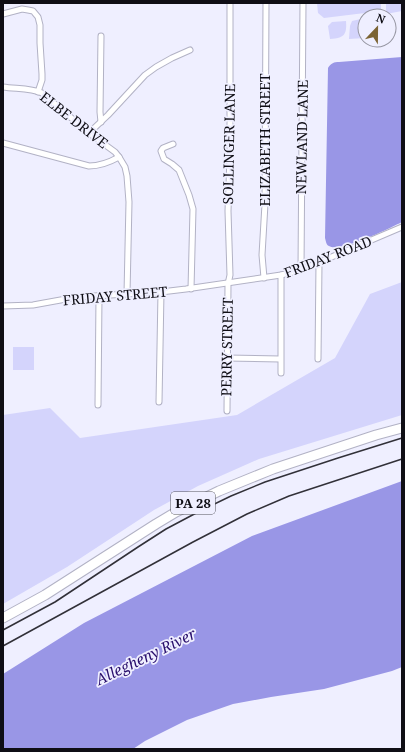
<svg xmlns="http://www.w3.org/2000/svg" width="405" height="752" font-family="'Noto Serif',serif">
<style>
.green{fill:#d4d4fc}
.water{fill:#9996e6}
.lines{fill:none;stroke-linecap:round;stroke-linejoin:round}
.street-casing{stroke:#b2b2c5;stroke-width:7}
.highway-casing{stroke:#b2b2c5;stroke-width:11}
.street{stroke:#fff;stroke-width:5}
.highway{stroke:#fff;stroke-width:9}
.rail{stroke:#313038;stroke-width:1.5}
.labels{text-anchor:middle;stroke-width:3.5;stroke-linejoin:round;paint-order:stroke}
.shield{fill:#efefff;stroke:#52525b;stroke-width:1}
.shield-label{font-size:13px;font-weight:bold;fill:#0f0e15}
.street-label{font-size:14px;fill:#0f0e15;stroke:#efefff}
.water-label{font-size:15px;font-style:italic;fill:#290f6d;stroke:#efefff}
</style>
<rect width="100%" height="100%" fill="#efefff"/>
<g class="green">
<polygon points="317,3 381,3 381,11 324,18 318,13"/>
<polygon points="386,3 402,3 402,11 386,14"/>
<polygon points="365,18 365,38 349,39 350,26 352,21"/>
<path d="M346,21c1,14 -2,17 -16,18l-2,-13 4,-4z"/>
<polygon points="402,282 402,415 259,459 198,486 154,510 67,567 3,604 3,415 50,408 80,438 237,415 335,358 370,294"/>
<rect x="13" y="347" width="21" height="23"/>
</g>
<g class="water">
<path d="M402,57v165c-12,6 -62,31 -73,24 -3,-1 -3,-5 -4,-8l3,-170c3,-5 6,-6 11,-6z"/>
<polygon points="402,481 402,667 392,671 324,689 271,697 233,704 187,720 145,741 133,749 3,749 3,674 84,623 252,536"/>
</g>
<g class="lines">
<defs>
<g id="street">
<polyline points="3,14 22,9 28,10 33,11 38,17 40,25 40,43 42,74 42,80 38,92"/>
<polyline points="101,36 100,112 101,122"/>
<path d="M3,87c13,2 28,1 39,6l47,40 26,19 4,5 6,10 2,9 2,26 -2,92"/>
<polyline points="89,133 108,115 145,75 156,67 172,58 190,50"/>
<path d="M3,143l86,23c10,0 21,-4 30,-9"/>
<polyline points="173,144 163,148 161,151 164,159 172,164 179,170 189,195 193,209 191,289"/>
<polyline points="301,270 303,3"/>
<polyline points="264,278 262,255 265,204 266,3"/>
<polyline points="3,306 33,305 77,297 161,292 186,289 281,275 301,270 402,227"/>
<polyline points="227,358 280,359"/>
<polyline points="318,359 319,263"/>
<polyline points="281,373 281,275"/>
<polyline points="159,402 161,292"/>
<polyline points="98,405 99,296"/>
<polyline points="227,411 228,284 230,275 228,211 230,157 230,3"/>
</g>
<polyline id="highway" points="3,618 45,595 156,524 176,512 219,491 273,469 376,435 402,428"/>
</defs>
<use href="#street" class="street-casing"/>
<use href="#highway" class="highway-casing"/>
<use href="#street" class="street"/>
<use href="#highway" class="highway"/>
<g class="rail">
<polyline points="3,630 55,602 138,547 166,529 200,511 231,496 265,482 338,458 402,438"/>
<polyline points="3,646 193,542 247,514 289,496 402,459"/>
</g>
</g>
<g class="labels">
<rect class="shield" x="171" y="492" width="44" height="22" rx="3"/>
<g class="shield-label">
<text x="193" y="508">PA 28</text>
</g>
<g class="street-label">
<text transform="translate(74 120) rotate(38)" y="5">ELBE DRIVE</text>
<text transform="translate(302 137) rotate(-89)" y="5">NEWLAND LANE</text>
<text transform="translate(265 140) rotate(-90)" y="5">ELIZABETH STREET</text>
<text transform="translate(229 144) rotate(-89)" y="5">SOLLINGER LANE</text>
<text transform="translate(328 257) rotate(-21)" y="5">FRIDAY ROAD</text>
<text transform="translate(115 296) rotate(-5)" y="5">FRIDAY STREET</text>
<text transform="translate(227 347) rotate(-89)" y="5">PERRY STREET</text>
</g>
<g class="water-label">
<text transform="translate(146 657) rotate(-26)" y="5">Allegheny River</text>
</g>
</g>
<rect width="405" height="752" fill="none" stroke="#0f0e15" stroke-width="8"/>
<g transform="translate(377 28) rotate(22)"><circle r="19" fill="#efefff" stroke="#9595a1"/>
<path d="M0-3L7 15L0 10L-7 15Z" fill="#7c6434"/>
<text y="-6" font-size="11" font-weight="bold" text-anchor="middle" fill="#0f0e15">N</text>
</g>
</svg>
